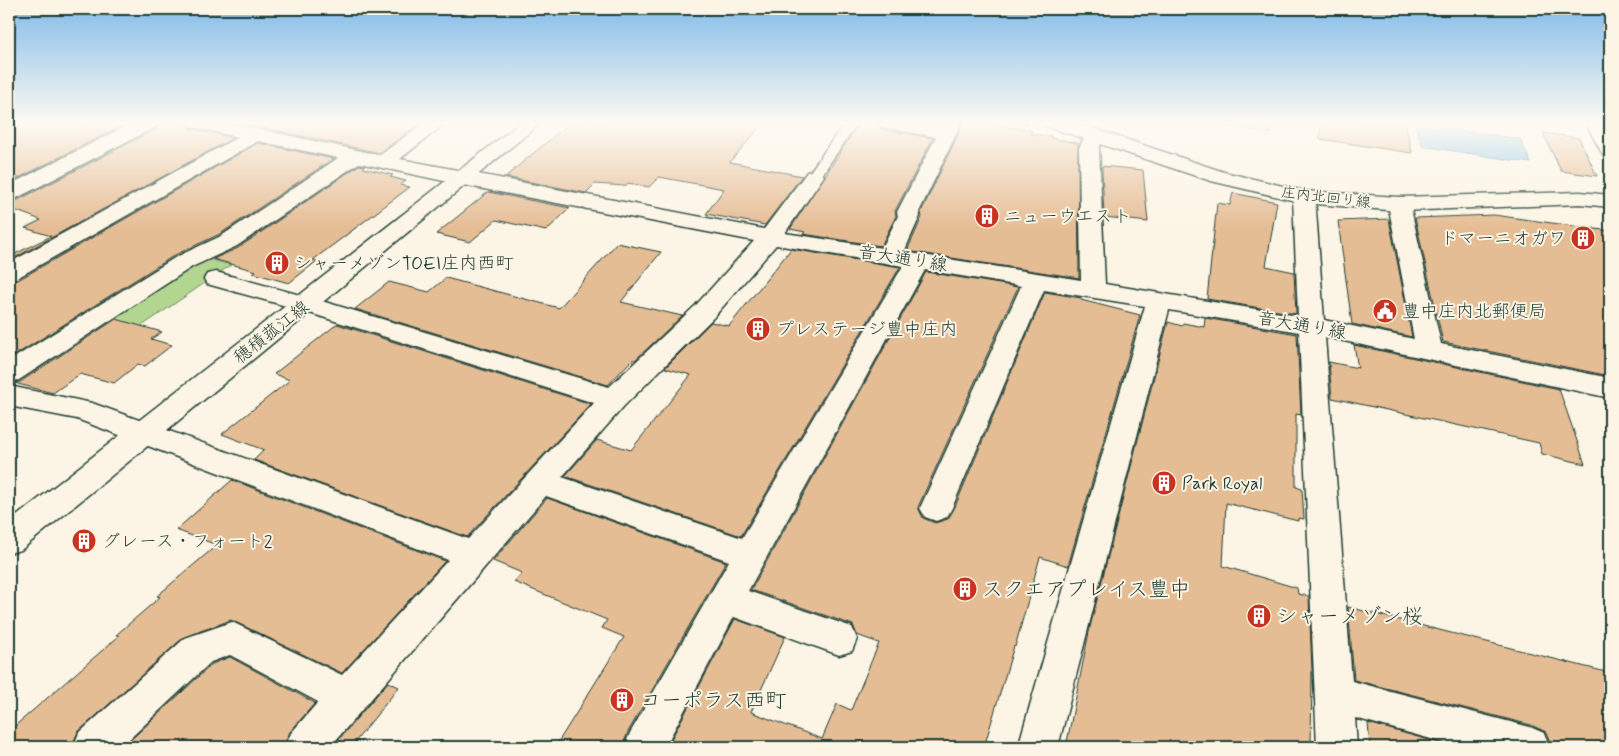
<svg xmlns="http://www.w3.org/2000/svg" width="1619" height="756" font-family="Mynerve,'Klee One',sans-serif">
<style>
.green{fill:#b2d58f;stroke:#688962}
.water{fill:#8ac6ea;stroke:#5f8fa1}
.building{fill:#e5bd95;stroke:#1f3d34}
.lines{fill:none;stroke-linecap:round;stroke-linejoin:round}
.lane-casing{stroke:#1f3d34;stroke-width:3}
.street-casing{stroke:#1f3d34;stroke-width:3}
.secondary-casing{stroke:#1f3d34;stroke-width:3}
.path{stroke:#1f3d34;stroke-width:2.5;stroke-dasharray:3 3;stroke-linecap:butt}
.lane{fill:#fcf5e5;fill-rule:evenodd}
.street{fill:#fcf5e5;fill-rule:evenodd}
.secondary{fill:#fcf5e5;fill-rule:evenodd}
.labels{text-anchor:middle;stroke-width:4;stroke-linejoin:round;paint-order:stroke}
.far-street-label{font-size:15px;fill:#1f3d34;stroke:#fcf5e5}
.poi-label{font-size:18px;fill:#1f3d34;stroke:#fcf5e5;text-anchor:start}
.street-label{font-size:18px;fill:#1f3d34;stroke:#fcf5e5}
.near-poi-label{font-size:21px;fill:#1f3d34;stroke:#fcf5e5;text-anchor:start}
</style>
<rect width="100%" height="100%" fill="#fcf5e5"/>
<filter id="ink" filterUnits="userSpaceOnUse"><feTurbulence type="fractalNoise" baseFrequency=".02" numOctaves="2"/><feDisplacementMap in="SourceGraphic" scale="10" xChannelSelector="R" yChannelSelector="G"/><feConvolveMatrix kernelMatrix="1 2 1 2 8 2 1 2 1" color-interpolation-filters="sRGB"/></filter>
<g filter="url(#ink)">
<g class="green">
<polygon points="1206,122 1271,122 1272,134"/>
<polygon points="209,259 231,265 136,330 102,320 161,281"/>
</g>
<polygon class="water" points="1415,124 1520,139 1531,163 1422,146"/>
<g class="building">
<polygon points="20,122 63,122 81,127 89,122 129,122 9,183 9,127"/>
<polygon points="161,122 185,122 189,128 233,138 9,261 9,257 51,236 25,228 41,220 9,208 9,201 18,200 158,128"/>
<polygon points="236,122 421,122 380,153"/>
<polygon points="571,122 764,122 730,162 802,176 765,225 706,214 724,189 659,177 649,187 628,183 625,186 595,184 586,193 505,177"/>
<polygon points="860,122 876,122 879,128 887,130 933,138 895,211 896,216 881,246 803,234 805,232 790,229"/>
<polygon points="964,122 982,122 1032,131 1031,134 1051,136 1051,138 1078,143 1079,278 907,251 922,217 921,212"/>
<polygon points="1321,122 1405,122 1412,153 1320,139"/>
<polygon points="1543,133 1579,138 1597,176 1561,171"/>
<polygon points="258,143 333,159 220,234 175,255 9,359 9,282 18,280"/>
<polygon points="359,165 365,166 363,168 393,175 390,177 406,181 400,185 410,187 313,260 317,261 289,283 253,273 256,271 213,259 238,248"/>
<polygon points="1102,166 1143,170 1148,222 1104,217"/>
<polygon points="488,192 570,208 546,231 496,220 470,242 436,234"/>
<polygon points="1233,193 1277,202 1266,266 1294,272 1296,314 1207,299 1217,203 1230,205"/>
<polygon points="1494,215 1610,231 1610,376 1443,342 1415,218"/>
<polygon points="1389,219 1412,337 1352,324 1338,221"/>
<polygon points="617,243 661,252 621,302 682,316 635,360 632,360 608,385 355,309 389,282 429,292 446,278 559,308"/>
<polygon points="791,249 900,267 741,536 565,476 597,440 631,450 691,375 665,368 711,322 729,326"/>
<polygon points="926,272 1018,287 918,507 923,518 935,523 948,519 954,509 1045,292 1081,298 1081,300 1140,315 1068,566 1040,557 1015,647 1014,646 984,747 667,747 735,619 785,637 751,712 822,739 837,704 851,710 879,643 857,635 853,625 751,590"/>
<polygon points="1205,318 1297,334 1301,415 1296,414 1296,487 1302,489 1304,519 1298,518 1298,521 1226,503 1223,566 1297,588 1298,594 1309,596 1312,671 1311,747 1066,747 1090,627 1168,322 1182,326 1183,323 1204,327"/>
<polygon points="116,319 162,332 151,339 172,345 145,366 138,364 114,383 80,374 53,393 14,383 20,382"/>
<polygon points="337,324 591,404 467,537 254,460 264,450 222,434 290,380 274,374"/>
<polygon points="1354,345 1559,389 1585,464 1542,454 1539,443 1332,398 1329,362 1358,368"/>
<polygon points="232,480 445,561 342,673 231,620 184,637 78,732 71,747 9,747 9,731 119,636 116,635 160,597 157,596 217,545 176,530"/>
<polygon points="547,498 726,562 628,732 622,747 555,747 624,637 602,628 607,620 514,582 522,573 493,561"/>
<polygon points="1348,607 1610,673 1610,747 1552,747 1546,732 1531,725 1354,680"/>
<polygon points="230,657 315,703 290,732 283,747 123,747 212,664"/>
<polygon points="388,682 399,687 351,747 332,747"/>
<polygon points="1368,723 1454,747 1370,747"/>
</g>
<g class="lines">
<defs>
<polygon id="lane" points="845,122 858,122 819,179 809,179 807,176"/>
<g id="street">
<polygon points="134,122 159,122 157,126 17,198 9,199 9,185"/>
<path d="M187,122h38l155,33 45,-33h22l-47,37 364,70 43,-57 7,-2 7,2 3,4 -39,57 97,15 16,-32 -1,-4 39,-75 -49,-9 -7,-2 -2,-4h43l20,4 2,-4h19l-43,90 1,4 -16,36 177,28 -2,-132 8,-17 7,-2 7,2 3,4 -5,13 6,136 193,32 -5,-119 3,-5 8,-1 8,1 3,5 9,123 90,19 -26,-135 3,-5 8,-2 8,2 3,5 31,140 169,34v20l-285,-61 27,344 178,46 14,6 6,14h-90l-105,-29 2,29h-40l-18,-415 -130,-22 -111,437h-40l127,-441 -101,-16 -92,218 -5,9 -11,4 -11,-4 -5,-9 101,-222 -96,-16 -177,321 104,36 5,12 -5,12 -13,4 -105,-38 -69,130h-41l6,-14 99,-172 -183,-65 -216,251h-45l6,-14 27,-31 -88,-47 -19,7 -90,85h-48l6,-14 106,-95 47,-16 110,53 106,-115 -371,-141 -68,-13v-20l83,17 376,136 126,-136 -297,-94 -90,-25 -3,-5 3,-5 9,-2 99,27 294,88 87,-82 58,-64 -291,-56 -104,-22 -122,83 -45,21 -173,113 -10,2v-21l167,-104 45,-21 117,-78 -80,-17 -241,137 -8,2v-17l229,-126 -49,-11zM776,245l127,21 -161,272 -180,-61 62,-71 90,-89z"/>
</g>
<g id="secondary">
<polygon points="521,122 542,122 21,550 9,553 9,522"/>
<polygon points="1044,122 1074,122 1224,172 1304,191 1399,197 1580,192 1610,195 1610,207 1580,204 1399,211 1304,203 1211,181 1046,126"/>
<polygon points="1585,122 1604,122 1610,134 1610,157 1603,155"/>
</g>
</defs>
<use href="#lane" class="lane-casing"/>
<use href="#street" class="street-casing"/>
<use href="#secondary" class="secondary-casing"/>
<polyline class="path" points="1019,122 1027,124"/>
<use href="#lane" class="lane"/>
<use href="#street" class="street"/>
<use href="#secondary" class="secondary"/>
</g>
</g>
<linearGradient id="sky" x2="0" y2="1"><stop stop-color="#82bbe9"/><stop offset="0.54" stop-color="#fefaf3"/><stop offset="1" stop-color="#fefaf3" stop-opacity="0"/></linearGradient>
<rect width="1619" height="228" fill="url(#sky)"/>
<defs>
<symbol id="building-disc" viewBox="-11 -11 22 22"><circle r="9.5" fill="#c8321e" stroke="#fcf5e5"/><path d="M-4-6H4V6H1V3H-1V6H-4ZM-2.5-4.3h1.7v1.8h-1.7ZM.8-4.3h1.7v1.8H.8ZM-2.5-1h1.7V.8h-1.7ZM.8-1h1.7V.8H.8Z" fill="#fff"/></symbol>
<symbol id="civic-disc" viewBox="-11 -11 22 22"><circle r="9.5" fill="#c8321e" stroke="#fcf5e5"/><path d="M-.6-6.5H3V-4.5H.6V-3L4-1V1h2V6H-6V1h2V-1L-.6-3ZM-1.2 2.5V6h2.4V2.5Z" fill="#fff"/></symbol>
</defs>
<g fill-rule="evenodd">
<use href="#building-disc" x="973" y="202" width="28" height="28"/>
<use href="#building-disc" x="1569" y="224" width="28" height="28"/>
<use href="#building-disc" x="263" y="249" width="28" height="28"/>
<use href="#civic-disc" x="1371" y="297" width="28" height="28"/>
<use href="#building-disc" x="744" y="315" width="28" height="28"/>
<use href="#building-disc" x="1150" y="469" width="28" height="28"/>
<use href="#building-disc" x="70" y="527" width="28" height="28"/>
<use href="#building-disc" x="951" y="575" width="28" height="28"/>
<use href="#building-disc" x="1245" y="602" width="28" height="28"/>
<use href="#building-disc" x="608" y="686" width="28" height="28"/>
</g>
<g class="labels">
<g class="far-street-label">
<text transform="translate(1326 197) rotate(7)" y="5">庄内北回り線</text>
</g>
<g class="poi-label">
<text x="1004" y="222">ニューウエスト</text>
<text x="1566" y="244" text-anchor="end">ドマーニオガワ</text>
<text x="294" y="269">シャーメゾンTOEI庄内西町</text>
<text x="1402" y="317">豊中庄内北郵便局</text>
<text x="776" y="335">プレステージ豊中庄内</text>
<text x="1182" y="489">Park Royal</text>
<text x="102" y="547">グレース・フォート2</text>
</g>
<g class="street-label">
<text transform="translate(903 258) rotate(9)" y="6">音大通り線</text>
<text transform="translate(1302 325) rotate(10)" y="6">音大通り線</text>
<text transform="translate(271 332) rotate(-38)" y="6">穂積菰江線</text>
</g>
<g class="near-poi-label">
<text x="982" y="596">スクエアプレイス豊中</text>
<text x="1276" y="623">シャーメゾン桜</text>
<text x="640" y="707">コーポラス西町</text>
</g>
</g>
<rect width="1619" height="756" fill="none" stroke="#fcf5e5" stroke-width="30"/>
<rect x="15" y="15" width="1589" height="726" fill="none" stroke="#1f3d34" stroke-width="2" filter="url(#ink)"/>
</svg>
